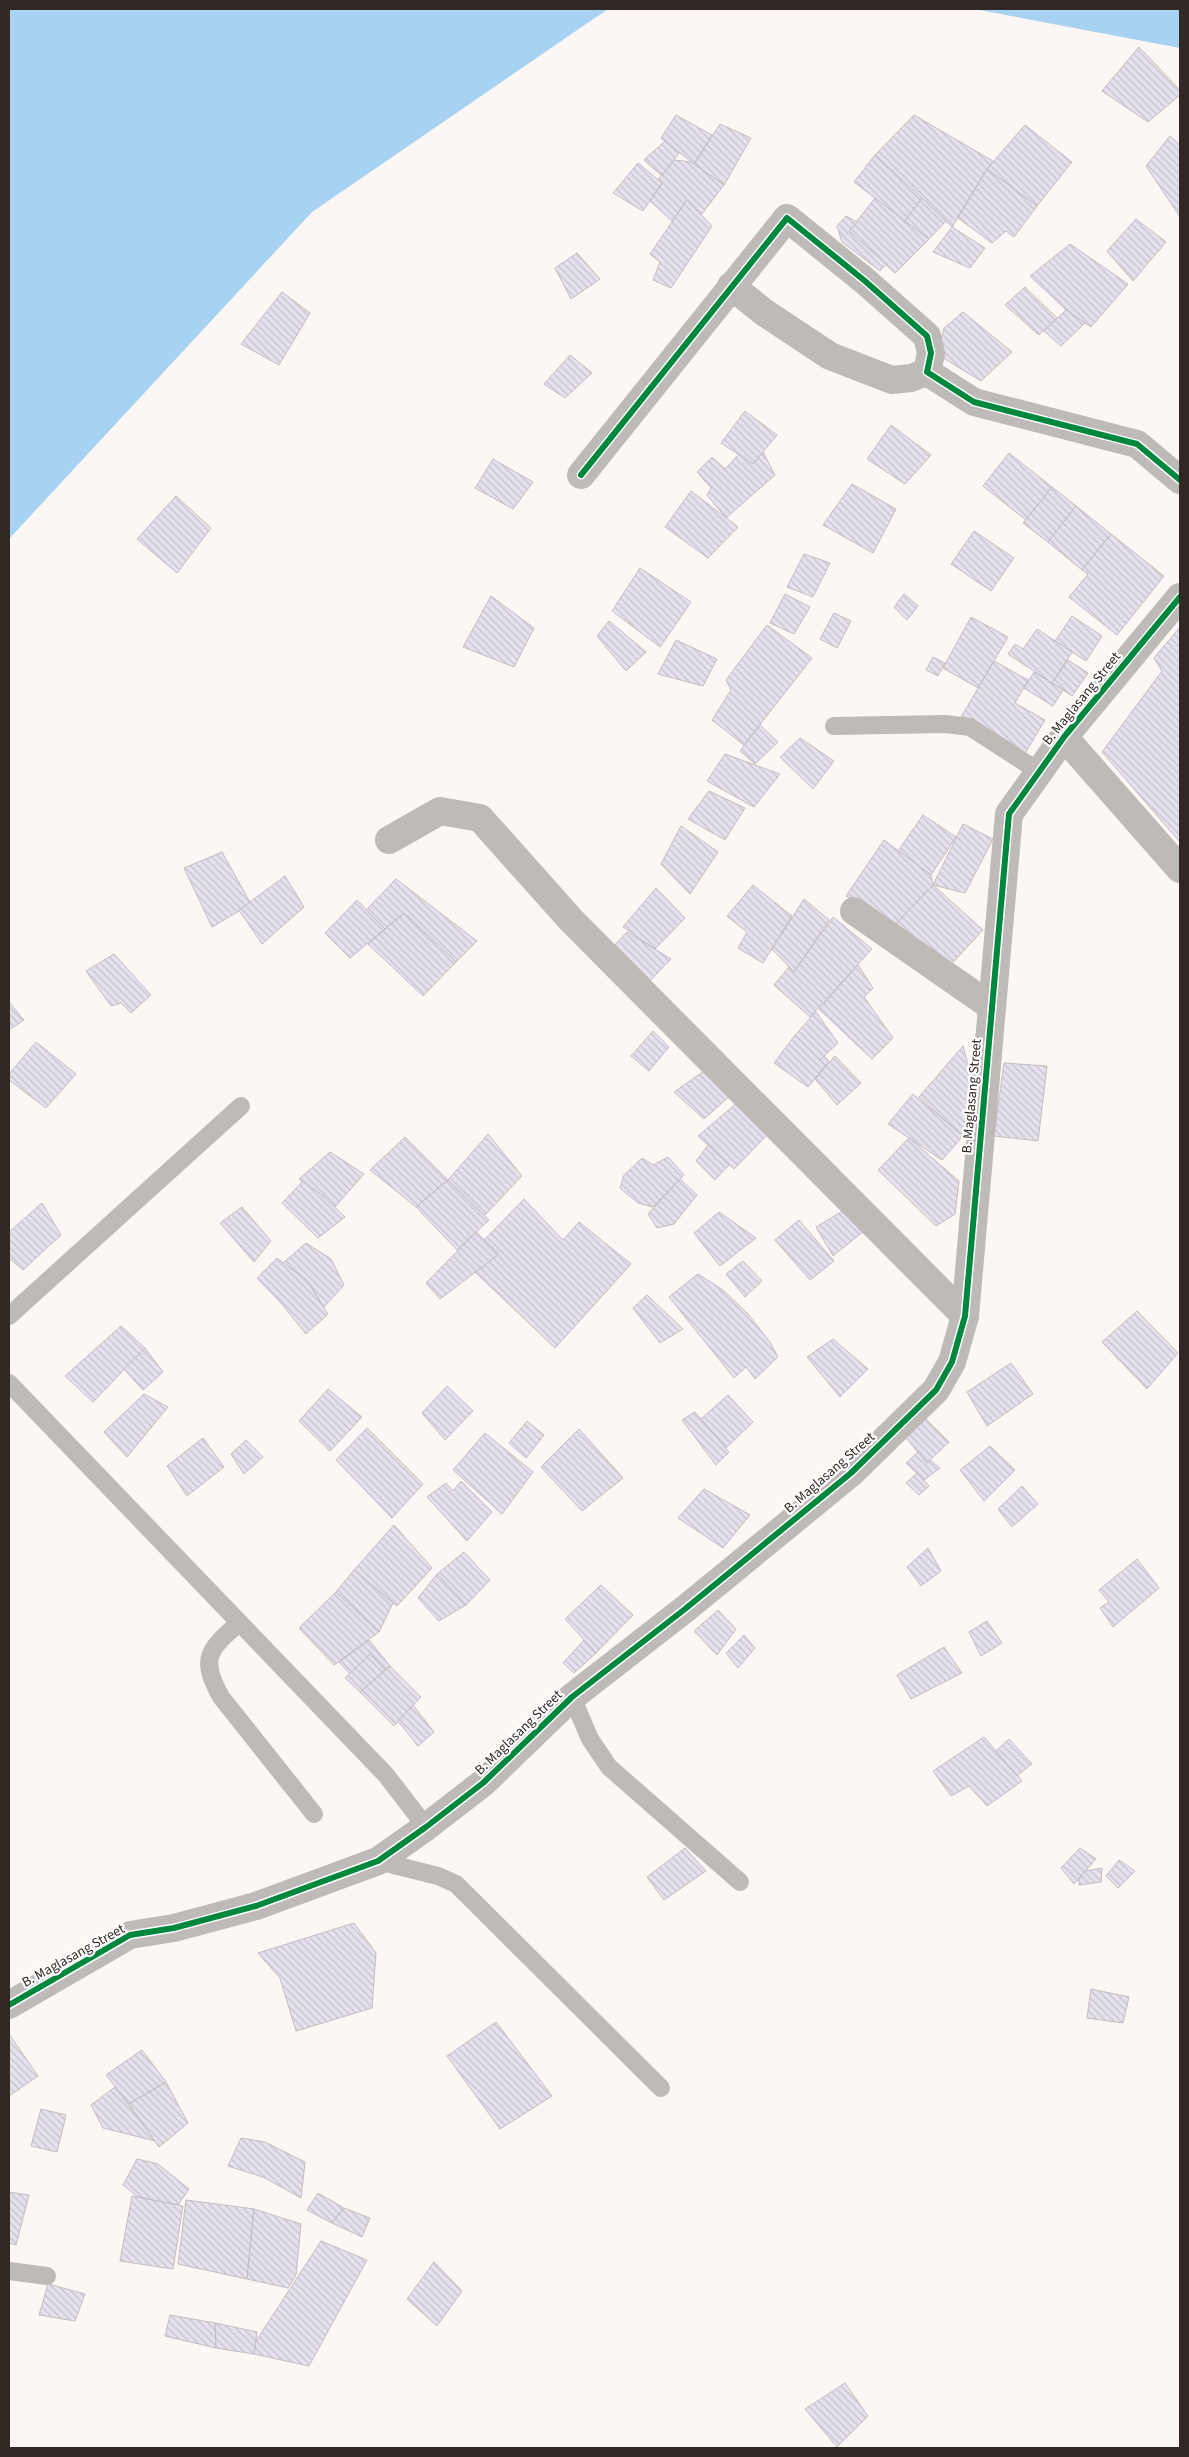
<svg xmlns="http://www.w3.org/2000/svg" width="1189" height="2457" font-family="'Source Sans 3',sans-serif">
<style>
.water{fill:#a8d2f2}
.building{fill:url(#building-back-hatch);stroke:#c1bec1}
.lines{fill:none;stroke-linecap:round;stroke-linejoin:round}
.lane{stroke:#bebab8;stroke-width:18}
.street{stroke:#bebab8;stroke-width:28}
.cycleway-casing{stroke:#fff;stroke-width:9}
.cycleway{stroke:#00873e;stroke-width:6}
.labels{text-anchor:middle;stroke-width:4.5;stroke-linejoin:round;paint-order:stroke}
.street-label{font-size:14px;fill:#312824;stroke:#fff}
</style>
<defs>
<pattern id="building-back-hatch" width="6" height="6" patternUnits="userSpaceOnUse" patternTransform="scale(1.25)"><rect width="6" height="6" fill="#e5e2ed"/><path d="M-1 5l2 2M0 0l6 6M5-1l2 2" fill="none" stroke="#c5c2cb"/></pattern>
</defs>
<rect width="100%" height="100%" fill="#fcf6f4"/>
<g class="water">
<polygon points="9,9 608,9 312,212 9,539"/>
<polygon points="974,9 1180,9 1180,48"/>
</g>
<g class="building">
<polygon points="1139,47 1180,90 1180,95 1148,122 1102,91"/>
<polygon points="676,115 712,135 694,164 661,138"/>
<polygon points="914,115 993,161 987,169 952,227 875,155"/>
<polygon points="720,124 751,138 724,185 694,164"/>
<polygon points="1025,125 1072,162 1037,206 987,169"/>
<polygon points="1170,136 1180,145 1180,217 1146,166"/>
<polygon points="665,141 679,153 662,176 644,160"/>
<polygon points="875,155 922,198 905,221 854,182"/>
<polygon points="674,160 691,162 724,185 701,215 687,200 672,221 650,201 662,183 658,180"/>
<polygon points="638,163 662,183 643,211 613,193"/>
<polygon points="987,169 1037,206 1014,237 1006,231 992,243 958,218"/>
<polygon points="875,198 929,239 895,273 849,231"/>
<polygon points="922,198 946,221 929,239 905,221"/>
<polygon points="687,200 712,226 671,288 653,280 660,262 650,254"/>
<polygon points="846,216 857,222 849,231 886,264 880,271 842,242 837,226"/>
<polygon points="1136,219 1166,242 1133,281 1107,251"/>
<polygon points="952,227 985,248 970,268 933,252"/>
<polygon points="1070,244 1128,284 1091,327 1066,310 1030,276"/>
<polygon points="577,253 600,279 571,299 555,268"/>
<polygon points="1025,287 1057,318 1039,335 1005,305"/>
<polygon points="282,292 310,313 279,365 241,344"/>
<polygon points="1066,310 1085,323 1061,346 1044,331"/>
<polygon points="963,312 1012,352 981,381 937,354 944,328"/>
<polygon points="570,355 592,373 565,398 544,384"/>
<polygon points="745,411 777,435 753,464 721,443"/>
<polygon points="891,425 931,455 905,484 867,459"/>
<polygon points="763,452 775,475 726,518 707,495 711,488 697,472 712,457 725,469 739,454 753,464"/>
<polygon points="1009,453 1052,487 1026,520 983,486"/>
<polygon points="493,459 533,482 513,509 475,488"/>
<polygon points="852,484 896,509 873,553 823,525"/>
<polygon points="1052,487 1076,506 1048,542 1023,523"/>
<polygon points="691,491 738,527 708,558 665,527"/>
<polygon points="176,496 211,528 177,573 137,539"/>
<polygon points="1076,506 1111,534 1082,570 1048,542"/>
<polygon points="974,531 1014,558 991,591 951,564"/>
<polygon points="1111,534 1164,576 1117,635 1069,597 1088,574 1082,570"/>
<polygon points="804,554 830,563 813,597 787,587"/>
<polygon points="640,568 691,602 660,647 612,611"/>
<polygon points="785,594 810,607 794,634 770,623"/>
<polygon points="904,594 918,606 907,620 894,607"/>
<polygon points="491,596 534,628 514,667 463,647"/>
<polygon points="834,613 851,621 837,648 820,639"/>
<polygon points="1072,616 1102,636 1086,661 1055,641"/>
<polygon points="971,617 1008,637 978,688 943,668"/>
<polygon points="609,621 646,652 626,671 597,636"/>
<polygon points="767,625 812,658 744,745 712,720 731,690 726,680"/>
<polygon points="1180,627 1180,842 1102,752 1162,671 1154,658"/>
<polygon points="1037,629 1072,652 1052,683 1008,654 1015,644 1023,649"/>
<polygon points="676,640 717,659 703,686 658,674"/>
<polygon points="933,657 945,663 938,676 926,670"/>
<polygon points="1068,660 1088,673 1072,696 1052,683"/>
<polygon points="994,661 1028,680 1015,703 1045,720 1024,755 960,719"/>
<polygon points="1034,672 1063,690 1053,706 1024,688"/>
<polygon points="760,725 778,742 755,764 740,751"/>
<polygon points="800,738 834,761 813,789 780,757"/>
<polygon points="725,754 780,774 754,807 707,781"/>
<polygon points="709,791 745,808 725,840 688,819"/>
<polygon points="923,815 956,837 931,875 898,851"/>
<polygon points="963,824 993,839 965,893 933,885"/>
<polygon points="681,826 718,852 690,894 661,864"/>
<polygon points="884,840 931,875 933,885 894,926 846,896"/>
<polygon points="222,852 251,904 212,927 184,868"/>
<polygon points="285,876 304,907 262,944 239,910"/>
<polygon points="396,879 477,941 456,962 404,913 385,929 366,910"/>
<polygon points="753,885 792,916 763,963 738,948 747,932 727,916"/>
<polygon points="933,885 983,930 944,972 894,926"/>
<polygon points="656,888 685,918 655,949 623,927"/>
<polygon points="804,899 829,920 794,972 772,949"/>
<polygon points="357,900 385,929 350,958 325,933"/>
<polygon points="404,913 456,962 423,996 368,944"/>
<polygon points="833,917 872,949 810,1017 774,985 789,967 794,972"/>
<polygon points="627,932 671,959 645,986 611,949"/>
<polygon points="114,954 151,995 131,1013 121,1003 111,1006 86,971"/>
<polygon points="858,965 873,988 864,997 893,1038 872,1059 819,1009"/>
<polygon points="9,1002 24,1020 9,1030"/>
<polygon points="816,1012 838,1043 820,1060 795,1035"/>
<polygon points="653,1031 669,1047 649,1071 631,1056"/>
<polygon points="795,1035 820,1060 824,1056 829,1061 808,1087 774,1063"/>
<polygon points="36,1042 76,1074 46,1108 9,1080 9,1074"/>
<polygon points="963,1046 976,1094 963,1136 919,1097"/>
<polygon points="835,1056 861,1083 837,1105 815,1079"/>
<polygon points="1004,1063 1047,1066 1038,1141 994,1136"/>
<polygon points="704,1071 732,1094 704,1119 674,1092"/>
<polygon points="913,1094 963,1136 942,1160 888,1124"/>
<polygon points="739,1101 770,1132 734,1169 698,1136"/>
<polygon points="488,1134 522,1176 484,1216 448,1180"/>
<polygon points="405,1137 448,1180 416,1207 370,1170"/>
<polygon points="909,1138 959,1181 955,1214 936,1226 878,1170"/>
<polygon points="708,1145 729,1165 715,1180 696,1161"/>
<polygon points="330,1152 364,1174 335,1207 299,1179"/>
<polygon points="668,1157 684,1175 653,1207 638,1203 620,1188 624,1175 642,1158 653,1165"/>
<polygon points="680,1179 697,1195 674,1224 657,1228 648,1214"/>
<polygon points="448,1180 489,1220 457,1250 416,1207"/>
<polygon points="303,1181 323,1196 345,1217 318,1238 282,1203"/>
<polygon points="524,1199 563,1240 579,1222 631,1264 555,1348 475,1272 499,1254 484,1240"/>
<polygon points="42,1203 61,1235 23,1270 9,1258 9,1232"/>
<polygon points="242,1207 271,1241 254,1262 220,1223"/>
<polygon points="846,1209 864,1231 833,1256 816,1227"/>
<polygon points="719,1212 756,1238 720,1266 694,1233"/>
<polygon points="799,1220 834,1261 810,1280 775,1240"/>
<polygon points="476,1232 499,1254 440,1299 426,1283"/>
<polygon points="306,1243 331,1259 344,1285 324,1307 307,1281 283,1263"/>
<polygon points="277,1258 307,1281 328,1314 306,1334 281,1303 257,1278"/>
<polygon points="743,1261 762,1281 745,1297 726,1274"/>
<polygon points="698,1274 723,1290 748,1314 770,1342 778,1357 755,1379 746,1367 734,1378 669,1297"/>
<polygon points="647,1295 683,1329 660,1343 633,1308"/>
<polygon points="1137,1311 1178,1353 1147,1389 1102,1342"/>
<polygon points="121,1326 145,1348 93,1402 65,1376"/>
<polygon points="833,1339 868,1369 840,1397 807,1357"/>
<polygon points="145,1348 163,1372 143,1390 124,1369"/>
<polygon points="1011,1363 1033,1394 987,1426 967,1392"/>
<polygon points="447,1386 473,1411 445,1440 422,1413"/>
<polygon points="328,1389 362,1417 330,1451 299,1421"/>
<polygon points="144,1394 168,1407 127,1457 104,1432"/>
<polygon points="728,1395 753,1422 726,1448 701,1419"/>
<polygon points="695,1412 729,1452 716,1465 682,1420"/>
<polygon points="921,1414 949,1442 927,1463 902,1433"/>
<polygon points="527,1421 544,1435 526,1458 509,1443"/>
<polygon points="367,1428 423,1484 392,1518 336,1460"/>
<polygon points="579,1429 623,1478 582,1511 541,1467"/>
<polygon points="485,1433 533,1472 502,1514 453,1470"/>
<polygon points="203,1438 224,1467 187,1496 167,1466"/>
<polygon points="246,1440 263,1457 244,1474 231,1454"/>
<polygon points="990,1446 1015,1470 984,1501 960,1470"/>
<polygon points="918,1452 927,1463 930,1460 940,1468 924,1480 906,1463"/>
<polygon points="917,1473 929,1486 919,1495 906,1483"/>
<polygon points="461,1481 492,1512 467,1541 427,1497 446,1483 453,1491"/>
<polygon points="1022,1486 1038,1504 1012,1527 998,1509"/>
<polygon points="704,1489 750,1515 723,1548 678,1518"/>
<polygon points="394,1525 432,1568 397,1606 354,1570"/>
<polygon points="928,1548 941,1571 921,1586 907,1567"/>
<polygon points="464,1552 490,1580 466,1605 437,1574"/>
<polygon points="1137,1559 1159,1588 1113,1627 1100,1608 1109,1602 1099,1590"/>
<polygon points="354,1570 393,1603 379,1632 336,1592"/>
<polygon points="437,1574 466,1605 439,1621 418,1598"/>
<polygon points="601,1585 633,1615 596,1653 565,1619"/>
<polygon points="336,1592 379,1632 334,1665 299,1628"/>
<polygon points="718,1610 736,1629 717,1655 694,1631"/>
<polygon points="987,1621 1002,1643 981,1656 969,1632"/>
<polygon points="744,1635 755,1648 738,1668 726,1653"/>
<polygon points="369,1640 390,1666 385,1670 370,1654 350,1674 339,1662"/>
<polygon points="584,1640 596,1653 574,1673 563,1663"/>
<polygon points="944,1647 962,1673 911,1699 897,1675"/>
<polygon points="370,1654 385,1670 360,1692 345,1678"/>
<polygon points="390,1666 421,1697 394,1726 360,1692"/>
<polygon points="413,1705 434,1732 418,1746 398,1721"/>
<polygon points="984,1737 1022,1781 987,1806 969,1786 951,1796 933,1771"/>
<polygon points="1009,1739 1032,1764 1017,1776 996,1751"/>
<polygon points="685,1848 706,1871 664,1900 647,1877"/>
<polygon points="1080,1848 1096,1859 1074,1884 1061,1868"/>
<polygon points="1119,1860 1135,1871 1118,1888 1106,1876"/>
<polygon points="1102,1868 1101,1882 1079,1885 1079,1879 1085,1871"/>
<polygon points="354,1923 376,1953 372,2008 296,2031 280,1978 258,1953"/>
<polygon points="1091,1989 1129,1997 1123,2023 1087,2018"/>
<polygon points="496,2022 552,2096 500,2129 447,2056"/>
<polygon points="9,2034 38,2076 9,2096"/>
<polygon points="142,2050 166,2082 129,2104 106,2075"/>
<polygon points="166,2082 188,2123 159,2147 129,2104"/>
<polygon points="115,2087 155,2141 103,2128 91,2105"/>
<polygon points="41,2109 66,2115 57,2152 31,2146"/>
<polygon points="241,2138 265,2142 305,2162 301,2198 263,2177 228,2166"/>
<polygon points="137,2159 158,2164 189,2189 178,2205 138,2197 123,2185"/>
<polygon points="9,2192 29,2195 16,2245 9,2243"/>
<polygon points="318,2193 344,2208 332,2223 307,2210"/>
<polygon points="132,2196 183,2206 173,2269 120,2261"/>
<polygon points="186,2200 254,2209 247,2279 178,2264"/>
<polygon points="344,2208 370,2218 362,2237 332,2223"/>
<polygon points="254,2209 301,2224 296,2275 288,2288 247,2279"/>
<polygon points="321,2241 367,2260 309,2366 254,2354 256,2341"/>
<polygon points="434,2262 462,2291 437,2326 407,2299"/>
<polygon points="48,2284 85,2294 75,2321 39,2315"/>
<polygon points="170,2315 215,2323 216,2348 165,2336"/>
<polygon points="215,2323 257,2332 254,2354 216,2348"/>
<polygon points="845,2383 868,2416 837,2447 805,2409"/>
</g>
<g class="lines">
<g class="lane">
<polyline points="834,726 945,724 970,727 1038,771"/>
<polyline points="9,1316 241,1106"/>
<polyline points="9,1383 386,1775 426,1827"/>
<path d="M239,1623c-30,26 -40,35 -18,74l93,117"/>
<polyline points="572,1697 590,1739 609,1767 740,1882"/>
<polyline points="378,1861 438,1876 456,1884 661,2088"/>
<polyline points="9,2271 47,2276"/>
</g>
<g class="street">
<polyline points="731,286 765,313 830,356 892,380 911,378 927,372"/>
<polyline points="581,475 787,218 865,281 927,336 931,353 927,372 974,402 1137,444 1180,480"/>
<polyline points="1064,737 1180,869"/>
<polyline points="389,840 440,811 480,818 571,920 965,1316"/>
<polyline points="854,911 992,1007"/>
<polyline points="9,2005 130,1935 174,1928 256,1906 378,1861 426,1827 483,1783 572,1697 685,1609 851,1473 936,1390 952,1362 965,1316 1009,814 1064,737 1180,597"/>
</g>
<defs>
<g id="cycleway">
<polyline points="581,475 787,218 865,281 927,336 931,353 927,372 974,402 1137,444 1180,480"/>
<polyline points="9,2005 130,1935 174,1928 256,1906 378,1861 426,1827 483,1783 572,1697 685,1609 851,1473 936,1390 952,1362 965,1316 1009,814 1064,737 1180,597"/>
</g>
</defs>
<use href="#cycleway" class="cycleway-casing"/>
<use href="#cycleway" class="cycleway"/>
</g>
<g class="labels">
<g class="street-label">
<text transform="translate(1081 698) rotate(-51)" y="5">B. Maglasang Street</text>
<text transform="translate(971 1096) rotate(-85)" y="5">B. Maglasang Street</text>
<text transform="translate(829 1472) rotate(-41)" y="5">B. Maglasang Street</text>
<text transform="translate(518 1732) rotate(-44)" y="5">B. Maglasang Street</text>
<text transform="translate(73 1955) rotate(-29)" y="5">B. Maglasang Street</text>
</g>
</g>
<rect width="1189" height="2457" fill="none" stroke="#312824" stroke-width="20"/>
</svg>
